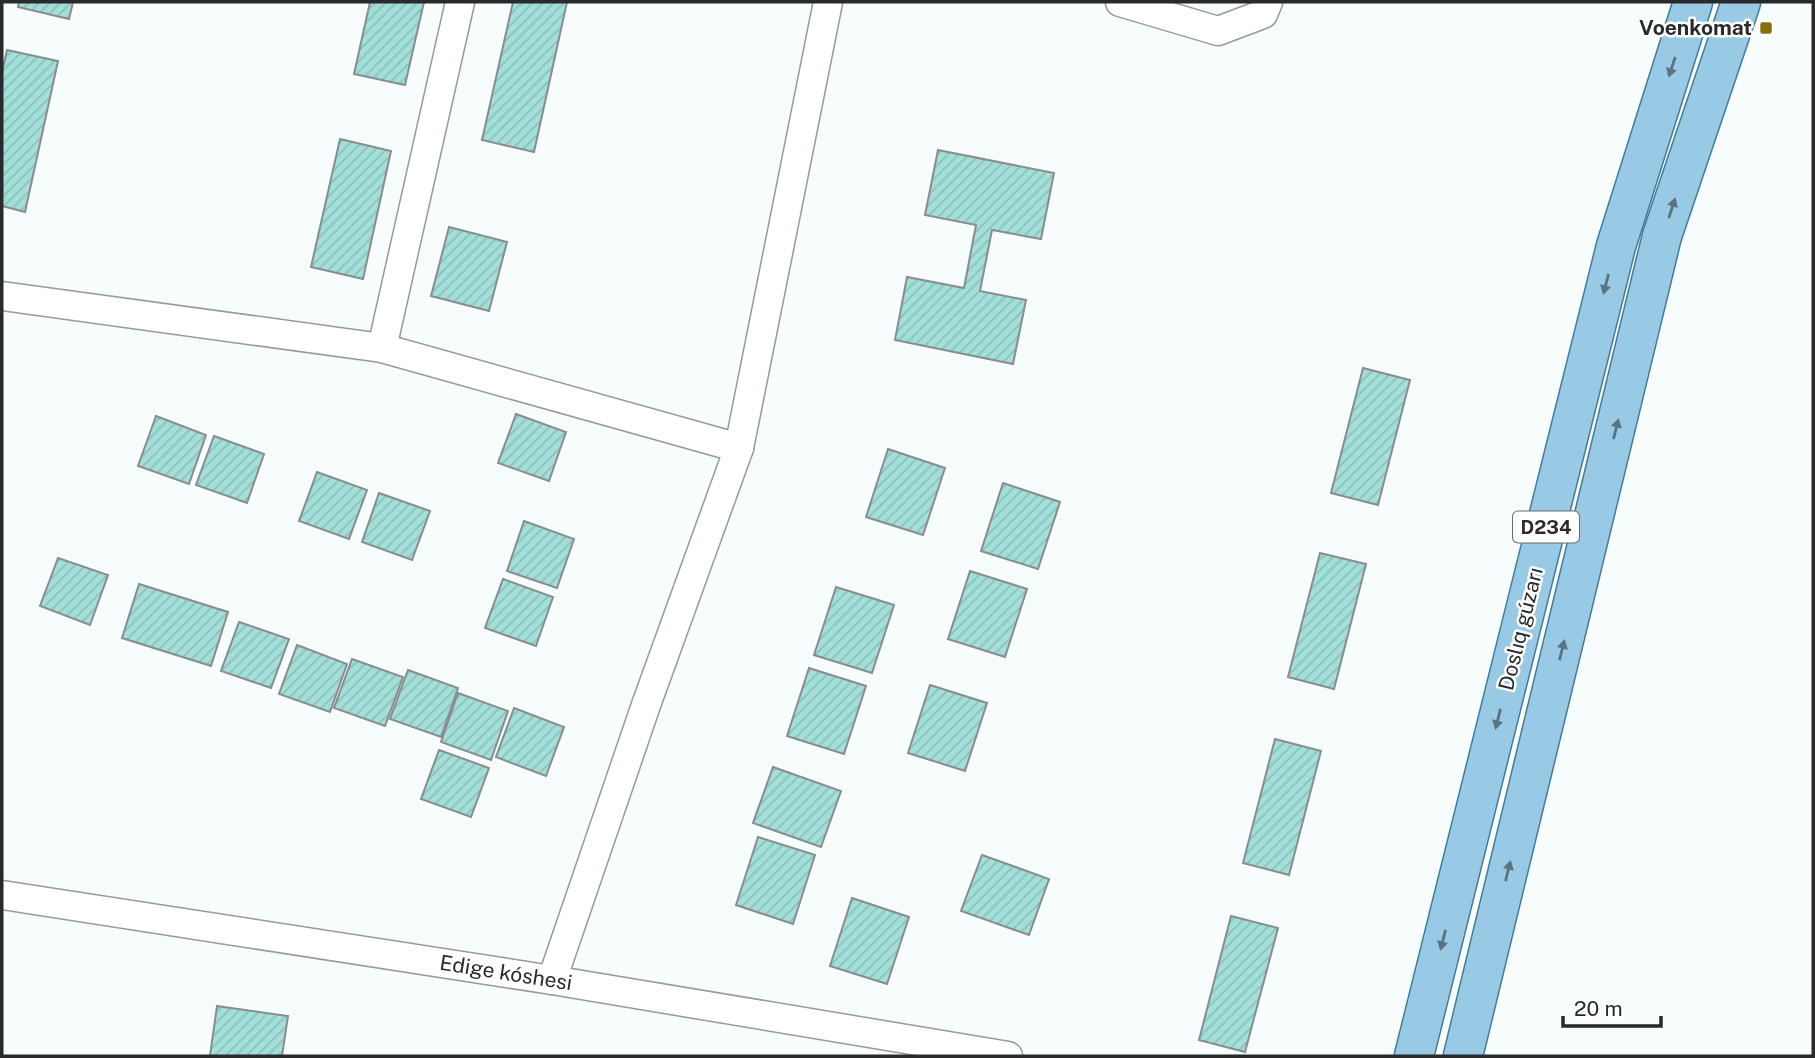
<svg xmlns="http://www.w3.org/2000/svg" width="1815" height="1058" font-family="'Public Sans',sans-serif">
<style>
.building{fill:url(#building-hatch);stroke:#898d8d;stroke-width:2}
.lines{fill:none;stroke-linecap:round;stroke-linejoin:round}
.minor-casing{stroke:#969a9b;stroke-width:31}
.primary-casing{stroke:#457b98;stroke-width:41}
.minor{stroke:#fff;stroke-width:28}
.primary{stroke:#98cae5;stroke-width:38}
.oneway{fill:#5b727f}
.poi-dot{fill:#886f10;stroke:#fff;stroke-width:2.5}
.labels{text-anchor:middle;stroke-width:5;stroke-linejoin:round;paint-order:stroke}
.shield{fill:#fff;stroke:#696a6b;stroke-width:2}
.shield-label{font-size:19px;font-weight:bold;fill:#292a2b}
.poi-label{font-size:21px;font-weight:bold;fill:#292a2b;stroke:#fff;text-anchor:end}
.street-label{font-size:21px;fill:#292a2b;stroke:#fff}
</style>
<defs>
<pattern id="building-hatch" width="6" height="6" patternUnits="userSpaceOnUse" patternTransform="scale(1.75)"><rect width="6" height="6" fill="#a2dfd8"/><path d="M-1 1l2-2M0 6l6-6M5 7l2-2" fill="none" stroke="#8cc0ba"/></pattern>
</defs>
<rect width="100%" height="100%" fill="#f7fcfd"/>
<g class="building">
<polygon points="19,2 73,2 69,19 18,7"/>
<polygon points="370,2 424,2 405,85 354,74"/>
<polygon points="513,2 567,2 534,152 482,140"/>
<polygon points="7,50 58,61 25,212 2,206 2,72"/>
<polygon points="340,139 391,151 363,279 311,267"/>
<polygon points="938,150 1054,173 1041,239 992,230 980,291 1026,300 1013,364 895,340 907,277 964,288 976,225 925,215"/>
<polygon points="449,227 507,242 489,311 431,296"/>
<polygon points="1363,368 1410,380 1378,505 1331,493"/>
<polygon points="516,414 566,432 549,481 498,463"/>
<polygon points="156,416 206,435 189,484 138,466"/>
<polygon points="214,436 264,454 247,503 196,485"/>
<polygon points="888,449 945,468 923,535 866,517"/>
<polygon points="317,472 367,490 349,539 299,521"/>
<polygon points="1003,483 1060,502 1038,569 981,551"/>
<polygon points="379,493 430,511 412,560 362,542"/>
<polygon points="524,521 574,539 557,588 507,571"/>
<polygon points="1320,553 1366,564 1334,689 1288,677"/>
<polygon points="58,558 108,575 90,625 40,606"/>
<polygon points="970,571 1027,589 1005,657 948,639"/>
<polygon points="503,579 553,597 536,646 485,628"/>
<polygon points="139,584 228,612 211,666 122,638"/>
<polygon points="836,587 894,605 872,673 814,655"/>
<polygon points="239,622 289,639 271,688 221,671"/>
<polygon points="297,645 347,664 330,712 279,694"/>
<polygon points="352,659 403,677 385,726 334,708"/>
<polygon points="809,668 866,686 844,754 787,736"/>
<polygon points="408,670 458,688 441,737 390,719"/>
<polygon points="930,685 987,703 965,771 908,753"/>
<polygon points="458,693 508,711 491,760 441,742"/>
<polygon points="514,708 564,727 546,776 496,757"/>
<polygon points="1275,739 1321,751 1289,875 1243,863"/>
<polygon points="439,750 489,768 471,817 421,799"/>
<polygon points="773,767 841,791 821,847 753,823"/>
<polygon points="758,837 815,855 793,924 736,905"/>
<polygon points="982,855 1049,879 1029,935 961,911"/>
<polygon points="852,898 909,917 887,984 830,966"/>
<polygon points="1231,916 1278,928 1245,1052 1199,1040"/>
<polygon points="217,1006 288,1016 282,1056 210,1056"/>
</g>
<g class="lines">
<defs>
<g id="minor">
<polyline points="1120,2 1218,31 1263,14 1268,2"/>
<polyline points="2,296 382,348 739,448"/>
<polyline points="382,348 460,2"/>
<polyline points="2,895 552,980 1008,1056"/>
<polyline points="552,980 646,705 739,448 828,2"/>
</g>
<g id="primary">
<polyline points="1414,1056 1616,246 1693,2"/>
<polyline points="1463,1056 1662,236 1741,2"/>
</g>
</defs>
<use href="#minor" class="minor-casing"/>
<use href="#primary" class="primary-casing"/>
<use href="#minor" class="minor"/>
<use href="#primary" class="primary"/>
</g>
<defs><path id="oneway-solid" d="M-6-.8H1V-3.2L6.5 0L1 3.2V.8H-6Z" transform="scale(1.75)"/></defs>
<g class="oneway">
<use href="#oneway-solid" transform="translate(1672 67) rotate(108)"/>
<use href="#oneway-solid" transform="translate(1672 208) rotate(-72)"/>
<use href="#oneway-solid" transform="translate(1606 284) rotate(104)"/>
<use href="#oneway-solid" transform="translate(1616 429) rotate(-76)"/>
<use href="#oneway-solid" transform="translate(1562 650) rotate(-76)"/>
<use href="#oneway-solid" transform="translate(1498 719) rotate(104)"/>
<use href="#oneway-solid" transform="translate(1508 871) rotate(-76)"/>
<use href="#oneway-solid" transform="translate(1443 940) rotate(104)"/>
</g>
<rect class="poi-dot" x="1759" y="21" width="14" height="14" rx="3.5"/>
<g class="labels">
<rect class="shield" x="1513" y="511.5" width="66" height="31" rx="5"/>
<g class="shield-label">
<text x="1546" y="534">D234</text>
</g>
<g class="poi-label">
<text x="1752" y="35">Voenkomat</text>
</g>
<g class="street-label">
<text transform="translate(1521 629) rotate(-76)" y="7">Doslıq gúzarı</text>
<text transform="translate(506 973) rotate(9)" y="7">Edige kóshesi</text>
</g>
</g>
<rect width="1815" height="1058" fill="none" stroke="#292a2b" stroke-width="7"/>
<path d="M1563 1016v10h98v-10" fill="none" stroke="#292a2b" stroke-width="3.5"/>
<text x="1574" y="1016" font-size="21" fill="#292a2b" stroke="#ffffff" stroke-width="5" paint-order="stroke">20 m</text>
</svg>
